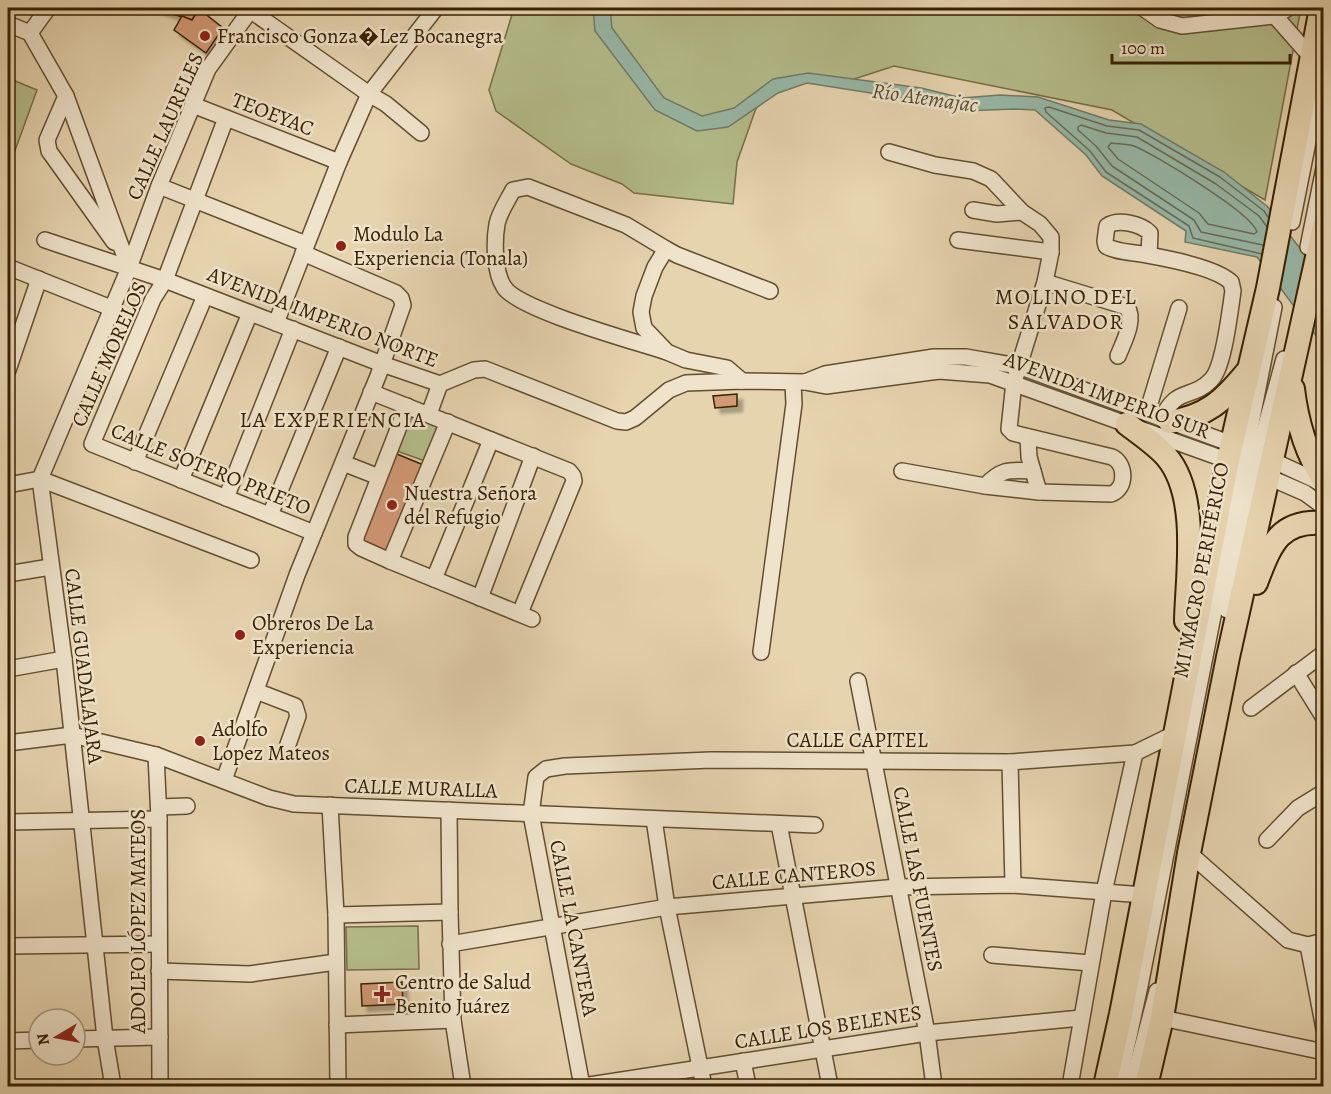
<svg xmlns="http://www.w3.org/2000/svg" width="1331" height="1094" font-family="Alegreya,serif">
<style>
.green{fill:#b4bd8b;stroke:#766e47;stroke-width:1.5}
.water{fill:#97b8a8;stroke:#717b66;stroke-width:1.5}
.lines{fill:none;stroke-linecap:round;stroke-linejoin:round}
.shore{stroke:#686c56;stroke-width:1.5}
.building{fill:#d29975;stroke:#382003;stroke-width:1.5;filter:url(#shadow)}
.minor-casing{stroke:#644d2e;stroke-width:18}
.highway-casing{stroke:#382003;stroke-width:26}
.minor{stroke:#efe3cb;stroke-width:15}
.highway{stroke:#e6d4af;stroke-width:22}
.poi-dot{fill:#8f2418;stroke:#efe3cb;stroke-width:2}
.labels{text-anchor:middle;stroke-width:5;stroke-linejoin:round;paint-order:stroke}
.poi-label{font-size:21px;fill:#382003;stroke:#efe3cb;text-anchor:start}
.street-label{font-size:21px;fill:#382003;stroke:#efe3cb}
.water-label{font-size:22px;font-style:italic;fill:#544e35;stroke:#efe3cb}
.neighbourhood-label{font-size:22px;letter-spacing:1.5px;fill:#382003;stroke:#efe3cb}
</style>
<defs>
<filter id="shadow"><feDropShadow dx="5.5" dy="5.5" stdDeviation="1.5" flood-color="#0004"/></filter>
</defs>
<rect width="100%" height="100%" fill="#e6d4af"/>
<filter id="stains"><feTurbulence type="fractalNoise" baseFrequency=".00333" numOctaves="4"/><feColorMatrix values="0 0 0 0 .2 0 0 0 0 .09 0 0 0 0 .02 0 0 0 .5 -.17"/></filter>
<radialGradient id="worn" r=".72"><stop offset=".6" stop-color="#630" stop-opacity="0"/><stop offset="1" stop-color="#630" stop-opacity=".3"/></radialGradient>
<g class="green">
<polygon points="514,8 1301,8 1265,200 1112,110 894,66 839,84 795,82 765,91 755,111 737,162 733,204 634,193 622,184 571,164 496,111 489,90"/>
<polygon points="8,78 37,90 13,156 8,154"/>
<polygon points="409,409 448,424 428,462 394,450"/>
<polygon points="418,926 419,969 347,970 346,927"/>
</g>
<polygon class="water" points="593,8 610,8 612,28 664,98 702,116 734,108 773,79 808,73 921,88 962,98 1000,95 1038,97 1109,120 1141,124 1224,172 1268,207 1323,278 1323,345 1257,257 1185,242 1186,231 1102,176 1086,155 1035,110 1014,109 963,111 922,101 807,83 778,93 728,127 697,131 655,110 595,31"/>
<g class="lines">
<g class="shore">
<path d="M1111,143c7,1 17,1 23,3 22,9 119,68 123,86l-3,2 -46,-10 -9,-11 -81,-54 -10,-12z"/>
<polyline points="1263,245 1201,232 1194,220 1112,166 1096,146 1078,130 1078,127 1081,125 1106,133 1137,137 1216,184 1259,216 1267,227"/>
<polyline points="1262,254 1193,238 1189,226 1106,172 1090,151 1046,112 1045,108 1049,107 1107,126 1139,130 1220,177 1264,211 1268,217"/>
</g>
</g>
<g class="building">
<polygon points="154,8 200,8 192,20"/>
<polygon points="199,9 223,28 206,53 174,30 182,16 192,20"/>
<polygon points="737,394 737,406 715,408 713,396"/>
<polygon points="392,452 426,466 389,557 359,544"/>
<polygon points="402,982 403,1004 362,1006 361,984"/>
</g>
<g class="lines">
<defs>
<g id="minor">
<polyline points="247,8 369,94 386,104 421,133"/>
<polyline points="1143,8 1160,20 1182,26 1275,16 1288,8"/>
<polyline points="1275,16 1312,58"/>
<polyline points="8,24 30,33 66,96 129,268"/>
<polyline points="30,33 48,8"/>
<polyline points="66,96 47,140 49,151 114,242"/>
<polyline points="193,105 339,162"/>
<polyline points="226,118 165,280 153,299 92,444 314,533"/>
<path d="M889,152l46,13 38,6 18,8 31,33 18,12 11,13v15l-6,30 -31,100 -5,47 4,4 99,24c14,6 15,32 -1,37l-72,-2 -54,-6 -83,-15"/>
<polyline points="159,186 306,244"/>
<polyline points="973,210 997,214 1022,212"/>
<polyline points="1292,222 1324,62"/>
<polyline points="45,240 165,280 382,364 440,384 474,370 485,369 617,421 626,422 635,418 669,390 686,383 742,381 805,382 826,386 939,371 990,375 1243,466 1305,493 1324,507"/>
<polyline points="958,240 1051,252"/>
<polyline points="1308,247 1324,168"/>
<path d="M666,249l-40,-24 -98,-38 -15,3c-5,10 -14,23 -16,34 -3,17 -3,48 7,63 14,23 133,55 163,65"/>
<path d="M1149,255l1,-22c-9,-9 -32,-15 -43,-7l-2,15 1,5c10,6 24,6 36,8 23,4 73,13 89,28l2,9c-3,19 -9,77 -22,89 -19,20 -35,6 -49,39"/>
<polyline points="8,267 111,308"/>
<path d="M1045,282l82,25c9,13 -4,36 -9,49"/>
<polyline points="276,323 339,162 369,94 436,8"/>
<polyline points="8,370 39,279"/>
<polyline points="742,381 727,368 686,360 667,352 644,328 641,312 644,296 655,267 666,249 677,255 770,291"/>
<polyline points="805,382 825,374 934,357 966,357 1018,366 1240,447"/>
<polyline points="371,392 569,471 573,476 574,481 520,613"/>
<polyline points="407,406 356,537 356,544 361,548 390,561 532,619"/>
<polyline points="1147,413 1179,308"/>
<polyline points="429,414 440,384"/>
<polyline points="1028,437 1029,457 1039,492"/>
<polyline points="1265,457 1315,480 1324,486"/>
<polyline points="135,462 205,296"/>
<polyline points="343,463 379,477"/>
<polyline points="40,479 251,560"/>
<polyline points="181,480 250,313"/>
<polyline points="8,485 40,479"/>
<path d="M985,486c17,-18 25,-16 48,-15"/>
<polyline points="226,498 293,329"/>
<polyline points="270,515 339,347"/>
<polyline points="390,561 448,422"/>
<polyline points="8,574 50,567"/>
<polyline points="434,579 491,440"/>
<polyline points="480,598 533,456"/>
<polyline points="1227,610 1258,454 1284,359"/>
<polyline points="761,652 794,404 793,383"/>
<polyline points="8,669 64,659"/>
<polyline points="1296,673 1324,718"/>
<polyline points="858,681 927,1033 934,1086"/>
<polyline points="256,691 295,706 298,716 285,753"/>
<polyline points="1251,708 1324,653"/>
<polyline points="8,743 72,735 156,755 269,798 294,804 815,825"/>
<polyline points="156,755 159,819 160,1086"/>
<polyline points="1010,762 1013,885"/>
<polyline points="224,780 297,575 378,376 403,305 401,298 396,293 303,253"/>
<polyline points="330,805 336,915 338,1086"/>
<polyline points="159,807 187,806"/>
<polyline points="449,810 450,912 453,1020 463,1086"/>
<polyline points="654,819 667,907 704,1086"/>
<polyline points="8,822 159,819"/>
<polyline points="779,824 830,1086"/>
<polyline points="1267,840 1298,808 1324,792"/>
<polyline points="1189,853 1288,940 1308,945 1324,941"/>
<polyline points="336,915 450,912"/>
<polyline points="450,944 667,907 898,887 1013,885 1144,895"/>
<polyline points="1308,945 1324,1029"/>
<polyline points="8,946 158,944"/>
<polyline points="992,955 1091,963"/>
<polyline points="159,971 250,974 336,962"/>
<polyline points="1162,1018 1324,1052"/>
<polyline points="337,1025 453,1020"/>
<polyline points="75,1039 160,1037"/>
<polyline points="8,1041 39,1040"/>
<polyline points="743,1061 748,1086"/>
<polyline points="113,1086 105,1038 64,659 40,479 129,268 159,186 208,69 252,8"/>
<polyline points="582,1086 531,814 536,777 546,769 565,766 711,760 1010,762 1135,753 1176,733"/>
<polyline points="583,1086 927,1033 1081,1018"/>
<polyline points="1070,1086 1104,892 1135,753"/>
<polyline points="1118,1086 1140,986 1274,307"/>
<polyline points="1132,1086 1157,991"/>
</g>
<g id="highway">
<path d="M1293,389c4,33 12,63 31,91"/>
<path d="M1170,422c37,-6 53,-21 76,-49"/>
<path d="M1127,424c13,10 28,20 39,32 34,39 21,118 20,165"/>
<path d="M1256,583c14,-36 22,-64 68,-60"/>
<polyline points="1105,1086 1121,1014 1228,460 1268,288 1321,8"/>
<polyline points="1146,1086 1162,1018 1189,853 1228,657 1324,226"/>
</g>
</defs>
<use href="#minor" class="minor-casing"/>
<use href="#highway" class="highway-casing"/>
<use href="#minor" class="minor"/>
<use href="#highway" class="highway"/>
</g>
<g class="poi-dot">
<circle cx="205" cy="36" r="6"/>
<circle cx="341" cy="246" r="6"/>
<circle cx="392" cy="505" r="6"/>
<circle cx="240" cy="635" r="6"/>
<circle cx="200" cy="741" r="6"/>
<path d="M379 985h6v6h6v6h-6v6h-6v-6h-6v-6h6z"/>
</g>
<g class="labels">
<g class="poi-label">
<text x="217" y="43">Francisco Gonza�Lez Bocanegra</text>
<text x="353" y="241">Modulo La<tspan x="353" dy="24">Experiencia (Tonala)</tspan></text>
<text x="404" y="500">Nuestra Señora<tspan x="404" dy="24">del Refugio</tspan></text>
<text x="252" y="630">Obreros De La<tspan x="252" dy="24">Experiencia</tspan></text>
<text x="212" y="736">Adolfo<tspan x="212" dy="24">Lopez Mateos</tspan></text>
<text x="395" y="989">Centro de Salud<tspan x="395" dy="24">Benito Juárez</tspan></text>
</g>
<g class="street-label">
<text transform="translate(273 114) rotate(21)" y="7">TEOEYAC</text>
<text transform="translate(165 126) rotate(-66)" y="7">CALLE LAURELES</text>
<text transform="translate(323 317) rotate(21)" y="7">AVENIDA IMPERIO NORTE</text>
<text transform="translate(109 354) rotate(-66)" y="7">CALLE MORELOS</text>
<text transform="translate(1107 395) rotate(20)" y="7">AVENIDA IMPERIO SUR</text>
<text transform="translate(211 469) rotate(22)" y="7">CALLE SOTERO PRIETO</text>
<text transform="translate(1201 570) rotate(-79)" y="7">MI MACRO PERIFÉRICO</text>
<text transform="translate(84 666) rotate(83)" y="7">CALLE GUADALAJARA</text>
<text x="857" y="747">CALLE CAPITEL</text>
<text transform="translate(421 788) rotate(2)" y="7">CALLE MURALLA</text>
<text transform="translate(794 875) rotate(-5)" y="7">CALLE CANTEROS</text>
<text transform="translate(918 879) rotate(79)" y="7">CALLE LAS FUENTES</text>
<text transform="translate(138 921) rotate(-90)" y="7">ADOLFO LÓPEZ MATEOS</text>
<text transform="translate(574 928) rotate(79)" y="7">CALLE LA CANTERA</text>
<text transform="translate(828 1027) rotate(-9)" y="7">CALLE LOS BELENES</text>
</g>
<g class="water-label">
<text transform="translate(925 97) rotate(8)" y="8">Río Atemajac</text>
</g>
<g class="neighbourhood-label">
<text x="1066" y="304">MOLINO DEL<tspan x="1066" dy="25">SALVADOR</tspan></text>
<text x="333" y="427">LA EXPERIENCIA</text>
</g>
</g>
<rect width="1331" height="1094" fill="none" stroke="#e6d4af" stroke-width="30"/>
<rect x="9" y="9" width="1313" height="1076" fill="none" stroke="#382003" stroke-width="3"/>
<rect x="15" y="15" width="1301" height="1064" fill="none" stroke="#382003" stroke-width="1.5"/>
<g transform="translate(57 1037) rotate(260)"><circle r="28" fill="#efe3cb" stroke="#a6957b" stroke-width="1.5"/>
<path d="M0-4.5L10 22L0 15L-10 22Z" fill="#8f2418"/>
<text y="-9" font-size="16" font-weight="bold" text-anchor="middle" fill="#382003">N</text>
</g>
<path d="M1112 54v9h178v-9" fill="none" stroke="#382003" stroke-width="3"/>
<text x="1121" y="54" font-size="18" fill="#382003" stroke="#efe3cb" stroke-width="4.5" paint-order="stroke">100 m</text>
<rect width="100%" height="100%" filter="url(#stains)"/>
<rect width="100%" height="100%" fill="url(#worn)"/>
</svg>
